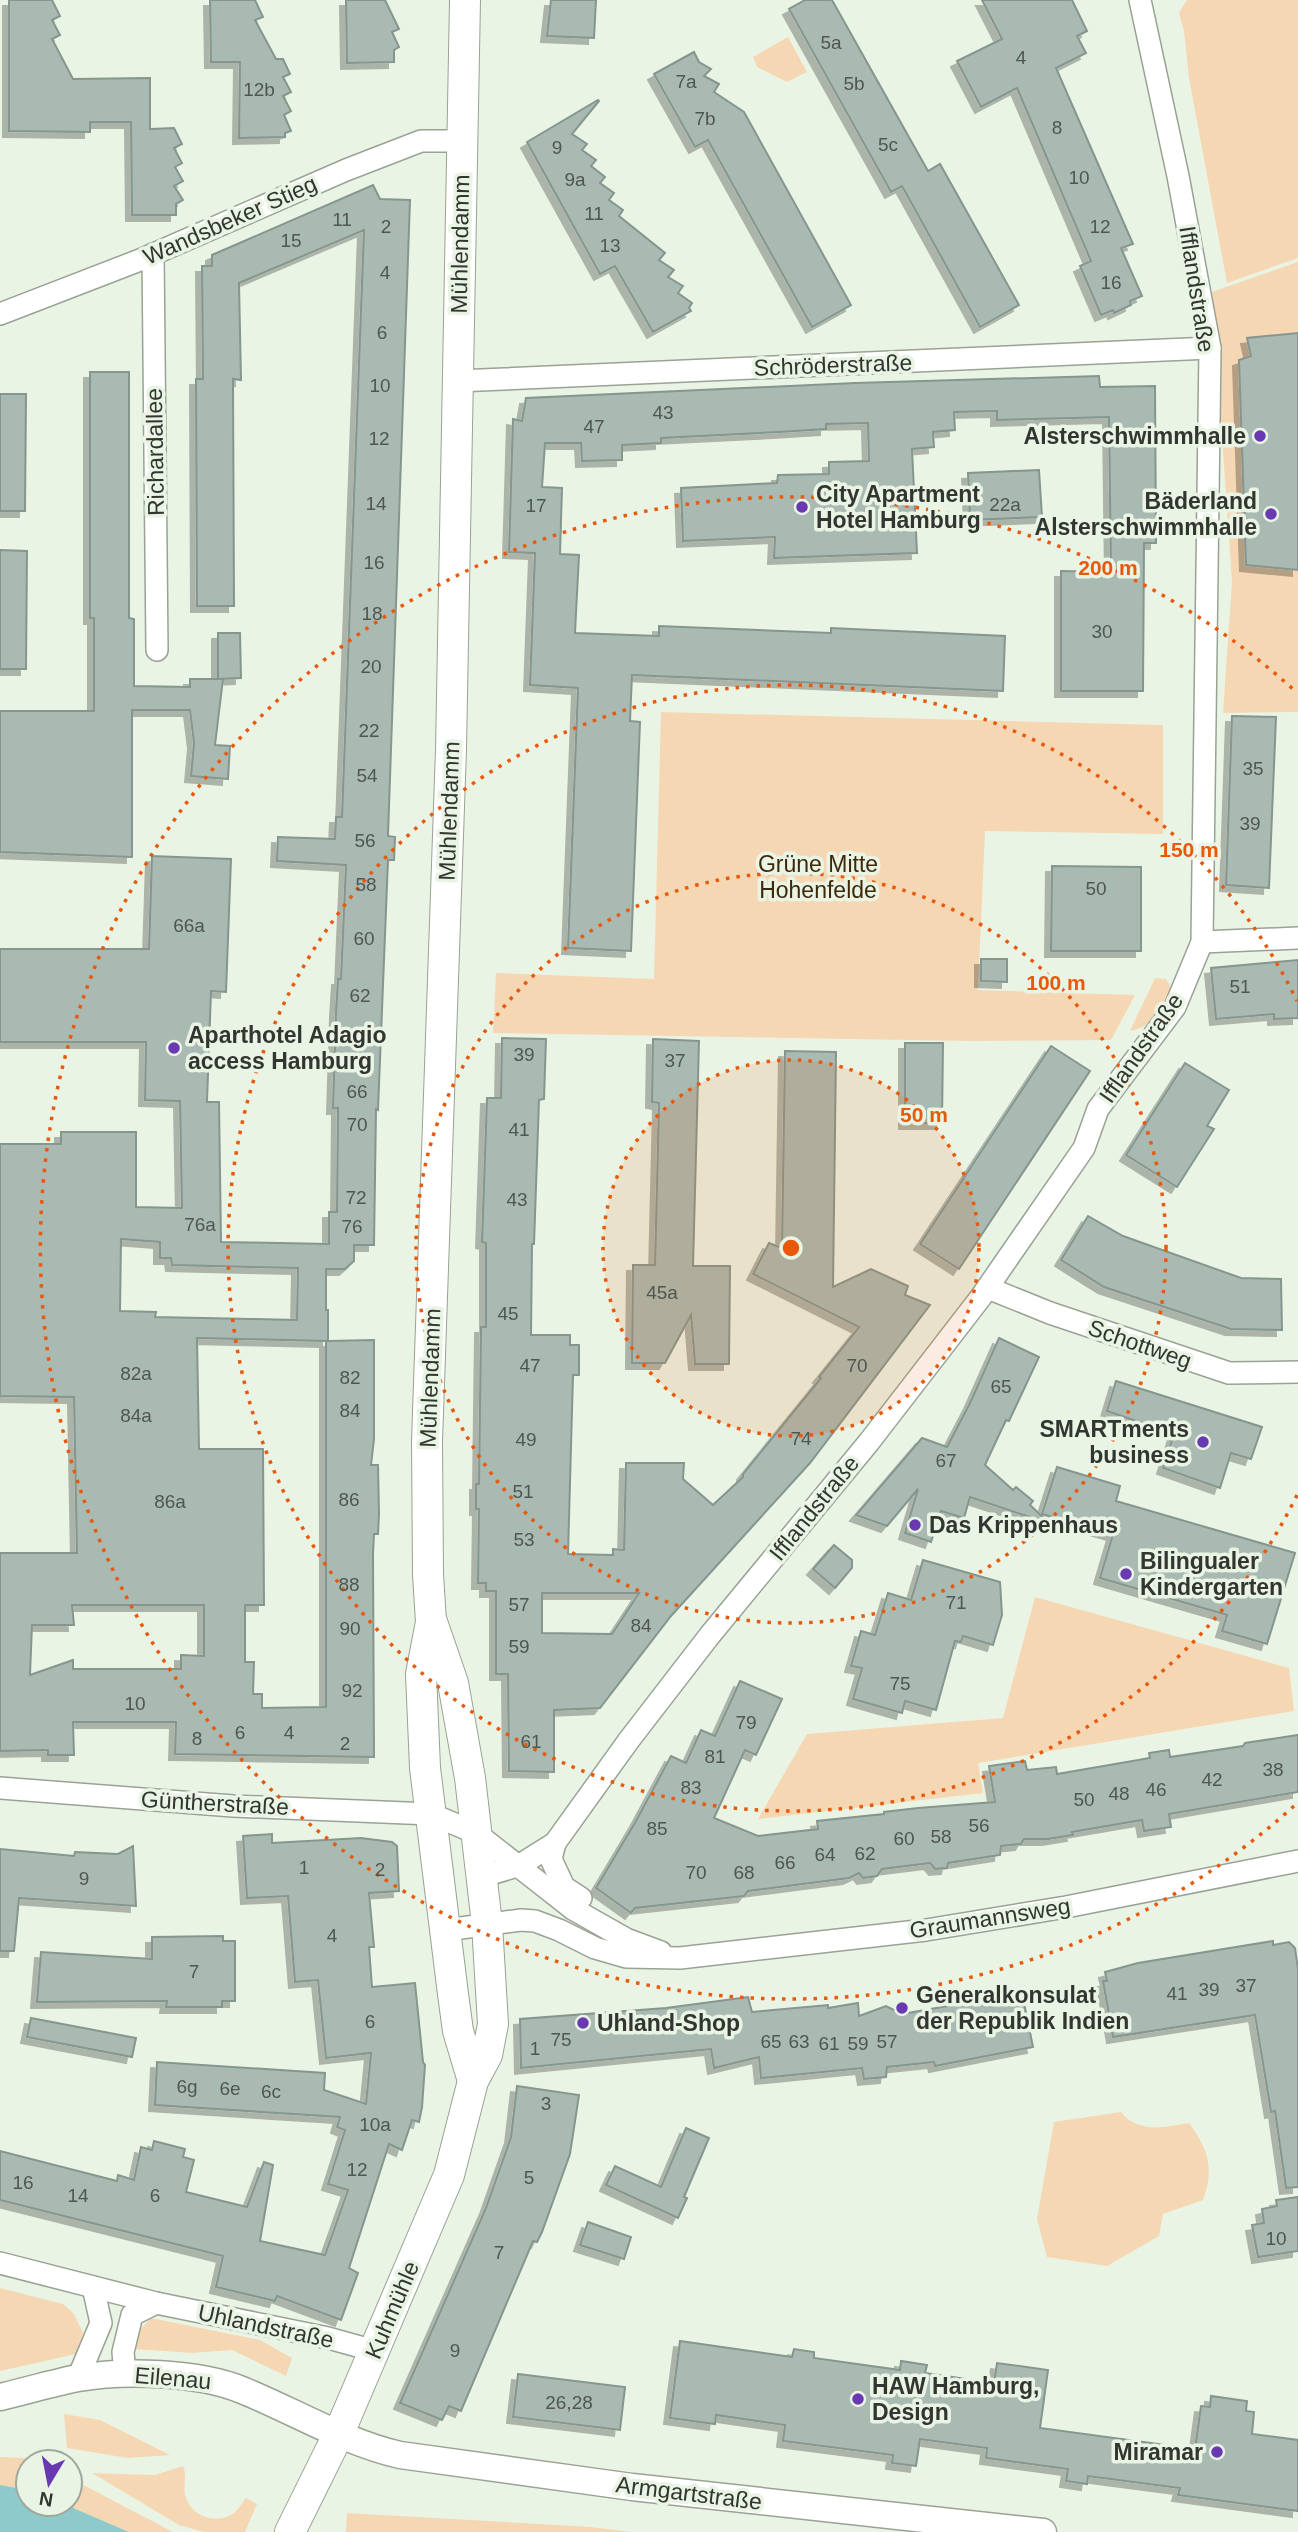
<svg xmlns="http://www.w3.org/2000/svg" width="1298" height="2532" font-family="Helvetica,sans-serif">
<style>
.green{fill:#f6d7b4}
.water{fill:#8ec9cb}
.building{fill:#a8bab2;stroke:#85968f;stroke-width:2;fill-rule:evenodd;filter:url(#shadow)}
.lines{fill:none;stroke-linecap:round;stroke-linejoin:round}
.minor-casing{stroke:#99a294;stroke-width:24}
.tertiary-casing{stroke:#99a294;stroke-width:29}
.secondary-casing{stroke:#99a294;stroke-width:32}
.minor{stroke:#fff;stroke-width:21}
.tertiary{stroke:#fff;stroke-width:26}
.secondary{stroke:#fff;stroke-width:30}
.ring{fill:none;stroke:#e8590c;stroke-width:3.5;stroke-dasharray:3.5 7}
.poi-dot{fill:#6939b1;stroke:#eaf4e5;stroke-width:2.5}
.labels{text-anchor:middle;stroke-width:7;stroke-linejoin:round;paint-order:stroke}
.number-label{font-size:19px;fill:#505750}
.street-label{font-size:23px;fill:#323630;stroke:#eaf4e5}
.poi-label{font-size:23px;font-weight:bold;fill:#323630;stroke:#eaf4e5;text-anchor:start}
.park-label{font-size:23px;fill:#3e280a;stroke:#eaf4e5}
.centre{fill:#e8590c;stroke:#eaf4e5;stroke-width:3.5}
.ring-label{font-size:21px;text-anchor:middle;font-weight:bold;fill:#e8590c;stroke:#eaf4e5;stroke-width:7;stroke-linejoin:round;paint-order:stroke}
</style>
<defs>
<filter id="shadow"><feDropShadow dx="-6" dy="6" stdDeviation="0" flood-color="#0004"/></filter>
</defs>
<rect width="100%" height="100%" fill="#eaf4e5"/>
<g class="green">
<polygon points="1187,0 1298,0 1298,258 1227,283 1189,78 1184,31 1179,13"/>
<polygon points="788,37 807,72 787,82 757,67 753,57"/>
<polygon points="1298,262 1298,712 1223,713 1232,581 1212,292"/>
<polygon points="661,712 1163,725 1163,834 985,831 978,990 1135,995 1111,1040 970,1041 493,1033 496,973 654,979"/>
<path d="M1155,978l11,1 7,11c-8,18 -22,38 -43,41z"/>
<polygon points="1035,1597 1289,1668 1294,1711 978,1763 983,1793 758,1819 807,1734 1003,1718"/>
<path d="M1121,2112c17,22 44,15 68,11 19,26 26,46 14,77l-40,14 -4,22 -52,30 -60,-9 -10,-38 17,-97z"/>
<polygon points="0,2288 63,2304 74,2314 83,2333 76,2354 0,2371"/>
<polygon points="151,2318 260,2340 292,2358 286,2376 232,2350 192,2353 135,2349 134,2336"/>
<polygon points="64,2414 100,2420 170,2455 128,2458 67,2448"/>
<polygon points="0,2457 24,2458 34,2462 28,2462 28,2490 0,2485"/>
<path d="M183,2466c5,11 -1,21 3,32 6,18 28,26 45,17 6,-3 10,-11 15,-17l11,6 -12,28h-41l-25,-7 -87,-52 63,2z"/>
<polygon points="70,2478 173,2532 129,2532 64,2504 70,2504"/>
<polygon points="347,2513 591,2527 632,2532 346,2532"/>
</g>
<polygon class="water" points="0,2485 28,2490 28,2504 64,2504 129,2532 0,2532"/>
<g class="building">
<polygon points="9,0 52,0 60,16 52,20 60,35 52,39 73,79 150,78 150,129 174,128 182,144 174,148 182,163 175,167 183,181 174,186 183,200 176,204 176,215 132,215 131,122 90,122 90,132 9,131"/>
<polygon points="210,0 255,0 263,17 255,20 276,59 283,59 290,74 283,77 291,92 283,96 291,111 284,115 291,131 285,133 285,137 239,138 240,62 211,62"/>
<polygon points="346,0 385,0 399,29 392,32 399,47 394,50 394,62 347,63"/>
<polygon points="551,0 596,0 594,38 547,36"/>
<polygon points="805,0 832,0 928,171 940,164 1019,305 980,327 902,186 891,192 789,9"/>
<polygon points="982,0 1072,0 1087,31 1077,36 1086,53 1056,68 1133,244 1121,248 1142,296 1130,301 1131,305 1114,313 1113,310 1101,315 1080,266 1091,261 1017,88 981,107 957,61 1002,39"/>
<polygon points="694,52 699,62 711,69 704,76 719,84 714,92 744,112 851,305 812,327 708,140 695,147 654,74"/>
<polygon points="598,100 599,101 572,134 587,144 582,150 596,160 591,166 605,177 600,183 614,193 609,200 623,210 619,216 665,253 659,260 674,270 668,277 683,286 678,293 692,303 689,308 691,311 653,332 615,266 600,274 527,142"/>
<path d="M373,185l7,14 30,1 -22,636 7,1 -1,23h-6l-10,250 -2,-1 -2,136h-20v16l-9,8h-19v41h2v31l46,-1v99l-3,26h7l1,49 -1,20h-4l-1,20 1,203 -199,-3 1,-32h-103l1,33h-26v-5l-48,1v-198h77l-3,-156 -74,-1v-252h61v-12h75v75l46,1 -2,-107 -35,-1 1,-58h-146v-93h149l3,-93 79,3 -5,133 -15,-1 -4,111h12l2,140 108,2v-32h8l1,-104h-5l3,-97 2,-32h3l5,-114 -69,-4 1,-24 57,2 1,-22h6l22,-587 -125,53 2,97 -8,-1 1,227h-37l-1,-227h7l-1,-113h10v-11zM121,1239l39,3v16h11l1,7 126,3 -1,52 -142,-3 1,-5 -36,-1zM197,1338l129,3v366l-64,1v-14h-9l1,-32h-9v-57h19l-1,-156h-64zM72,1605h132v51l-23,-1v14h-108v-9l-43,15 2,-50h42z"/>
<polygon points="1298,333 1298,570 1246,565 1239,360 1251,356 1247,338"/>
<polygon points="90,372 129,372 129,618 134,619 134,686 190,687 190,679 223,679 215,745 230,746 228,779 191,776 194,743 190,710 132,710 132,857 0,852 0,711 94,711 94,618 90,618"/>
<polygon points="1099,376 1100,387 1155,386 1156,543 1144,543 1143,691 1061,691 1061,571 1111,572 1109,417 997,420 997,411 954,412 955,430 933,432 934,447 912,449 917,553 774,558 775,537 683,541 681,488 777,483 778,475 829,474 829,462 869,461 868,423 826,424 826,429 779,432 661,438 661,443 622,445 622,460 582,461 581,443 545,443 542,487 562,488 560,554 579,555 575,633 659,636 659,626 831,633 831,628 1005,636 1003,691 632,675 630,721 640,722 631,951 568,948 578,688 530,685 535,553 509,552 513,419 522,421 526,398 855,383"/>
<polygon points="0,394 26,394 25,511 0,511"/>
<polygon points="1039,470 1042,517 970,520 968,473"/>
<polygon points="0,550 27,551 26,669 0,669"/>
<polygon points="218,633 240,633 241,678 218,679"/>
<polygon points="1232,716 1276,717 1269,888 1226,885"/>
<polygon points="1052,866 1141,867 1141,951 1051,951"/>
<polygon points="981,959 1007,959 1007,982 981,981"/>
<polygon points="1298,960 1298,1018 1274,1019 1274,1014 1216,1019 1211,968"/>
<path d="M502,1038l44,1 -2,60 -5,1 -5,144h-2l-1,91h39v10h9v30h-6l-5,179 45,1v-6l11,1 2,-87h58l-1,16 30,26 30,-28v-3l78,-96 -2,-1 40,-50 -106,-53 16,-31 13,5 3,-197 51,1 -3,235 38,-18 37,17 -3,9 25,10 -120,158 -139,153 -71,92 -46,2v62l-45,-1 -1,-97h-12v-83h-10v-8h-8l1,-74h-3v-25h3l2,-157h5v-84l-4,-1 5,-144h14zM542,1593h97l-27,41 -70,-1z"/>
<polygon points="653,1039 699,1041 693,1266 730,1266 729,1364 695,1364 691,1315 665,1363 632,1363 633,1265 655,1265 659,1103 652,1102"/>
<polygon points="905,1043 943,1043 942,1123 905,1123"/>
<polygon points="1051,1046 1090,1071 959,1269 920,1244"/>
<polygon points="1185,1063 1229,1090 1207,1126 1214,1129 1177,1187 1126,1155"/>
<polygon points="1088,1216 1123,1236 1241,1278 1281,1279 1282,1330 1231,1329 1104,1287 1061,1260"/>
<polygon points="999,1338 1039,1357 1009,1421 1006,1420 985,1465 1013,1490 1016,1487 1033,1501 1030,1505 1050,1524 970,1497 964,1518 941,1511 931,1542 905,1533 918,1489 887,1526 856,1515 922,1438 947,1447 970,1403"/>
<polygon points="1116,1381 1262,1427 1251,1459 1231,1453 1220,1488 1163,1468 1174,1434 1107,1411"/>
<polygon points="1057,1467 1120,1486 1116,1501 1295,1553 1267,1644 1222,1631 1227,1615 1100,1578 1113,1534 1042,1514"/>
<polygon points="834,1545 852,1560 852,1568 835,1588 813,1569"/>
<polygon points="923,1560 1000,1582 1002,1615 993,1645 963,1636 961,1642 955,1641 936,1710 905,1701 902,1713 853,1699 862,1668 851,1666 861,1631 875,1635 888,1593 911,1600"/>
<polygon points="740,1681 782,1699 756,1755 745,1750 714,1818 758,1836 818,1829 817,1821 884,1814 884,1812 918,1808 995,1802 989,1766 1025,1761 1027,1770 1056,1767 1057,1774 1150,1758 1149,1753 1169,1750 1170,1757 1243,1746 1245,1743 1298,1735 1298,1792 1169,1814 1171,1827 1144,1831 1142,1820 1072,1832 1073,1835 1048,1839 1024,1839 1021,1844 1001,1846 1000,1855 948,1863 947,1868 935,1869 930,1863 882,1869 877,1876 863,1878 859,1873 849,1878 748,1891 744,1896 635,1908 631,1913 596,1888 636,1821 671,1756 686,1763 701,1730 715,1736"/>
<polygon points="272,1834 272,1843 361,1838 392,1842 397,1846 399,1891 369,1893 374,1947 369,1947 372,1987 415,1983 423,2062 425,2065 422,2107 419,2122 412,2120 402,2150 389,2144 349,2268 358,2273 341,2320 277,2296 275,2301 216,2287 223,2256 0,2200 0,2151 117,2181 118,2175 134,2180 141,2147 152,2150 154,2141 185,2149 183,2157 194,2160 186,2192 247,2207 264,2162 273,2165 260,2241 325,2255 348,2190 328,2184 345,2130 337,2127 340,2117 155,2105 157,2062 325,2073 324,2090 366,2104 371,2053 326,2058 318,1980 295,1982 288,1896 247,1898 243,1836"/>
<polygon points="133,1846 136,1906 19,1898 14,1951 0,1951 0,1849 74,1856 75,1852 118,1854"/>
<polygon points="223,1936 223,1941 235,1941 235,2001 222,2001 222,2007 166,2007 167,2001 37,2002 41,1952 152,1959 152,1937"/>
<polygon points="1273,1941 1273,1945 1289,1942 1295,1948 1298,1969 1298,2187 1286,2188 1275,2111 1271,2112 1255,2015 1113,2037 1103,1981 1107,1981 1105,1972 1138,1963"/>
<polygon points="1022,1993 1033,2047 935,2066 934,2062 887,2067 886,2077 864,2079 862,2068 761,2078 759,2057 714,2068 711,2049 521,2068 520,2019 666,2008 748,1997 752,2012 828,2005 828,2008 858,2003 859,2016 886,2006 902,2014"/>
<polygon points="31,2018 136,2038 132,2057 27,2037"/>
<polygon points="517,2086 579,2095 570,2154 542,2232 537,2242 533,2241 461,2411 449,2406 442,2420 400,2403 486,2208 511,2137"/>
<polygon points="686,2128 709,2138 684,2197 687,2198 678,2218 606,2185 615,2166 661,2187"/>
<polygon points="1298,2197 1298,2251 1258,2257 1252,2225 1264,2223 1262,2209 1277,2206 1276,2200"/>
<polygon points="588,2222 631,2237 624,2259 580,2245"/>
<polygon points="680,2341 792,2357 794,2349 814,2352 814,2358 900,2370 901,2361 927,2365 925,2373 994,2383 997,2363 1048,2370 1040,2428 1195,2449 1201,2406 1210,2407 1211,2396 1247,2401 1246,2411 1254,2412 1252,2434 1298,2440 1298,2511 1178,2495 1180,2488 1088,2476 1087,2484 1066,2481 1068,2469 986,2458 987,2448 920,2439 916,2466 892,2463 893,2455 783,2441 785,2425 716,2415 715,2424 670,2418"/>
<polygon points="518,2374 625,2387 620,2430 513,2417"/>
</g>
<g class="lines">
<defs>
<g id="minor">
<polyline points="153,254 157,650"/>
<polyline points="0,314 140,260 346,170 421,141 462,141"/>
<polyline points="457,381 1210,348"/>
<polyline points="1202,942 1298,938"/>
<polyline points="988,1288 1050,1313 1229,1373 1298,1372"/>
<polyline points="0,1788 233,1806 431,1814 476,1833 573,1909 626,1939 661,1952"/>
<polyline points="555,1843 551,1859 564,1887 581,1898"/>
<polyline points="481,1877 520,1865 555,1843 629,1740 710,1635 869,1442 981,1297 1084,1148 1098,1109 1175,1007 1202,942 1210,348 1178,176 1140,0"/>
<polyline points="446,1930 521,1920 535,1921 559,1930 595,1948 626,1957 680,1958 926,1930 1066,1907 1298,1861"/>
<polyline points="0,2263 156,2303 328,2338 375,2351"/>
<polyline points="125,2374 123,2352 132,2315 156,2303"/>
<polyline points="78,2378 101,2323 93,2287"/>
</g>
<path id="tertiary" d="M0,2397c26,-6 52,-14 78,-19 46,-8 120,-6 164,12 52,21 102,52 158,65l232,32 411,45"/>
<g id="secondary">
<polyline points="465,0 451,749 427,1441 428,1574 431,1622 421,1674 425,1768 453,1994 458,2031 473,2081"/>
<polyline points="290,2532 339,2433 449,2175 473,2081 487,2055 493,2024 487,1924 470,1778 453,1683 432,1622"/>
</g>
</defs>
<use href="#minor" class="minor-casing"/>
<use href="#tertiary" class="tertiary-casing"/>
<use href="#secondary" class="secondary-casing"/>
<use href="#minor" class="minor"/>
<use href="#tertiary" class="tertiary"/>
<use href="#secondary" class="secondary"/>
</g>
<circle cx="791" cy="1248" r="188" fill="#e8590c" fill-opacity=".12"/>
<g class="ring">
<circle cx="791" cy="1248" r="188"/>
<circle cx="791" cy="1248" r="375"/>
<path d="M1297 1495A563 563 0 1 1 1297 1001"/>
<path d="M1294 1806A751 751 0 1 1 1294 690"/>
</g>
<g class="poi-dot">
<circle cx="1260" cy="436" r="7"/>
<circle cx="802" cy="507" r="7"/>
<circle cx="1271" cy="514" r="7"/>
<circle cx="174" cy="1048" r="7"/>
<circle cx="1203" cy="1442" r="7"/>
<circle cx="915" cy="1525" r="7"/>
<circle cx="1126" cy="1574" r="7"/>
<circle cx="902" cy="2008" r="7"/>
<circle cx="583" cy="2023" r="7"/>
<circle cx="858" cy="2399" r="7"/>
<circle cx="1217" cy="2452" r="7"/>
</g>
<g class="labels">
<g class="number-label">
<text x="831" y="49">5a</text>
<text x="1021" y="64">4</text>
<text x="686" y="88">7a</text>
<text x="854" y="90">5b</text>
<text x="259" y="96">12b</text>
<text x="705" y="125">7b</text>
<text x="1057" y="134">8</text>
<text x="888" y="151">5c</text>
<text x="557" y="154">9</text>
<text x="1079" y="184">10</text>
<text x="575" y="186">9a</text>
<text x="594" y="220">11</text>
<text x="342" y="226">11</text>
<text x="386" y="233">2</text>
<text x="1100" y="233">12</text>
<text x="291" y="247">15</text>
<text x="610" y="252">13</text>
<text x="385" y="279">4</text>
<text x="1111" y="289">16</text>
<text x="382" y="339">6</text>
<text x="380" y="392">10</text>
<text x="663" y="419">43</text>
<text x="594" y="433">47</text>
<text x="379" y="445">12</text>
<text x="376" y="510">14</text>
<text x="1005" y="511">22a</text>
<text x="536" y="512">17</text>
<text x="374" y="569">16</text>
<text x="372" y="620">18</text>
<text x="1102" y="638">30</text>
<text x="371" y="673">20</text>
<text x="369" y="737">22</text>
<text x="1253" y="775">35</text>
<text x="367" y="782">54</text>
<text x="1250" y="830">39</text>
<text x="365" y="847">56</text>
<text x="366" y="891">58</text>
<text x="1096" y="895">50</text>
<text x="189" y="932">66a</text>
<text x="364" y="945">60</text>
<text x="1240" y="993">51</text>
<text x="360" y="1002">62</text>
<text x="524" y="1061">39</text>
<text x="675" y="1067">37</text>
<text x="357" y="1098">66</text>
<text x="357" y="1131">70</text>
<text x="519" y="1136">41</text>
<text x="356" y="1204">72</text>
<text x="517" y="1206">43</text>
<text x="200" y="1231">76a</text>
<text x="352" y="1233">76</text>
<text x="662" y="1299">45a</text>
<text x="508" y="1320">45</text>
<text x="530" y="1372">47</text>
<text x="857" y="1372">70</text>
<text x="136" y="1380">82a</text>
<text x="350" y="1384">82</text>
<text x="1001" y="1393">65</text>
<text x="350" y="1417">84</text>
<text x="136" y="1422">84a</text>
<text x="801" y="1445">74</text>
<text x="526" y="1446">49</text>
<text x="946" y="1467">67</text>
<text x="523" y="1498">51</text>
<text x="349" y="1506">86</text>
<text x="170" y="1508">86a</text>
<text x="524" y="1546">53</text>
<text x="349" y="1591">88</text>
<text x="956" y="1609">71</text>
<text x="519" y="1611">57</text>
<text x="641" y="1632">84</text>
<text x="350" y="1635">90</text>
<text x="519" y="1653">59</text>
<text x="900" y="1690">75</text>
<text x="352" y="1697">92</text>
<text x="135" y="1710">10</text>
<text x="746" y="1729">79</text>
<text x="240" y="1739">6</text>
<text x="289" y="1739">4</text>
<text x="197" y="1745">8</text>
<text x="531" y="1748">61</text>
<text x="345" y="1750">2</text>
<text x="715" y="1763">81</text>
<text x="1273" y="1776">38</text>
<text x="1212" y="1786">42</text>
<text x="691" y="1794">83</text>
<text x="1156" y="1796">46</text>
<text x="1119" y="1800">48</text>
<text x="1084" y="1806">50</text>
<text x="979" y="1832">56</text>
<text x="657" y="1835">85</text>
<text x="941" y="1843">58</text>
<text x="904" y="1845">60</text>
<text x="865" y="1860">62</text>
<text x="825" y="1861">64</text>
<text x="785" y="1869">66</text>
<text x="304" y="1874">1</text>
<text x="380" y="1876">2</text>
<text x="696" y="1879">70</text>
<text x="744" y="1879">68</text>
<text x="84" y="1885">9</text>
<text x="332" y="1942">4</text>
<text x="194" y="1978">7</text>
<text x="1246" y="1992">37</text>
<text x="1209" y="1996">39</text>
<text x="1177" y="2000">41</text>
<text x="370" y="2028">6</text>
<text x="561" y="2046">75</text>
<text x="771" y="2048">65</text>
<text x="799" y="2048">63</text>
<text x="887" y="2048">57</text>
<text x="829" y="2050">61</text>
<text x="858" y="2050">59</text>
<text x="535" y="2055">1</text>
<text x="187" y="2093">6g</text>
<text x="230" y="2095">6e</text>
<text x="271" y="2098">6c</text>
<text x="546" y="2110">3</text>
<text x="375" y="2131">10a</text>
<text x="357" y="2176">12</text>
<text x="529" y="2184">5</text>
<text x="23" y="2189">16</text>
<text x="78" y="2202">14</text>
<text x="155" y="2202">6</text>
<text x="1276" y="2245">10</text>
<text x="499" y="2259">7</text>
<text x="455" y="2357">9</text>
<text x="569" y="2409">26,28</text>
</g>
<g class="street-label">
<text transform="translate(230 220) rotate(-24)" y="8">Wandsbeker Stieg</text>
<text transform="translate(460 244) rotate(-89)" y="8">Mühlendamm</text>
<text transform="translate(1197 289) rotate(81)" y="8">Ifflandstraße</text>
<text transform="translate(833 365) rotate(-2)" y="8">Schröderstraße</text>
<text transform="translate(155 452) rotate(-91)" y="8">Richardallee</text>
<text transform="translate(449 811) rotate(-88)" y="8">Mühlendamm</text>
<text transform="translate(1141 1048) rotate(-55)" y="8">Ifflandstraße</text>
<text transform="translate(1140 1344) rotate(19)" y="8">Schottweg</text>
<text transform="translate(430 1378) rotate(-88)" y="8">Mühlendamm</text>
<text transform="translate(814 1508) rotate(-51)" y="8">Ifflandstraße</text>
<text transform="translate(215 1803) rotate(3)" y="8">Güntherstraße</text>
<text transform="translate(990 1918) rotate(-9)" y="8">Graumannsweg</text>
<text transform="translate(392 2310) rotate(-67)" y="8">Kuhmühle</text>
<text transform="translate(266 2326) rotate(12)" y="8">Uhlandstraße</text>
<text transform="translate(173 2378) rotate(5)" y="8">Eilenau</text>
<text transform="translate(689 2493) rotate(7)" y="8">Armgartstraße</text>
</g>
<g class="poi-label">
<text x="1246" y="444" text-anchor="end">Alsterschwimmhalle</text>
<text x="816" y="502">City Apartment<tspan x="816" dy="26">Hotel Hamburg</tspan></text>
<text x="1257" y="509" text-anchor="end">Bäderland<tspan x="1257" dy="26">Alsterschwimmhalle</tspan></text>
<text x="188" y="1043">Aparthotel Adagio<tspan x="188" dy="26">access Hamburg</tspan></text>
<text x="1189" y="1437" text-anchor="end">SMARTments<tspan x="1189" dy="26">business</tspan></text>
<text x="929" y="1533">Das Krippenhaus</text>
<text x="1140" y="1569">Bilingualer<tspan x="1140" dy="26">Kindergarten</tspan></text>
<text x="916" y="2003">Generalkonsulat<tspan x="916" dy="26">der Republik Indien</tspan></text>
<text x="597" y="2031">Uhland-Shop</text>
<text x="872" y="2394">HAW Hamburg,<tspan x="872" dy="26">Design</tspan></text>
<text x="1203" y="2460" text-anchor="end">Miramar</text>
</g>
<g class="park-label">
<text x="818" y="872">Grüne Mitte<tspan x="818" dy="26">Hohenfelde</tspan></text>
</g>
</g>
<circle cx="791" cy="1248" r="10" class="centre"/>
<g class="ring-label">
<text x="1108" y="575">200 m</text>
<text x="1189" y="857">150 m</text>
<text x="1056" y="990">100 m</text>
<text x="924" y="1122">50 m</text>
</g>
<g transform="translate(49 2483) rotate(190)"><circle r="33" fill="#eaf4e5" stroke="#a0a89d" stroke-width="2"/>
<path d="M0-5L12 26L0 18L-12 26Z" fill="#6939b1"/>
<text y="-10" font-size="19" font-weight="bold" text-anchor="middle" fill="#323630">N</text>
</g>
</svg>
